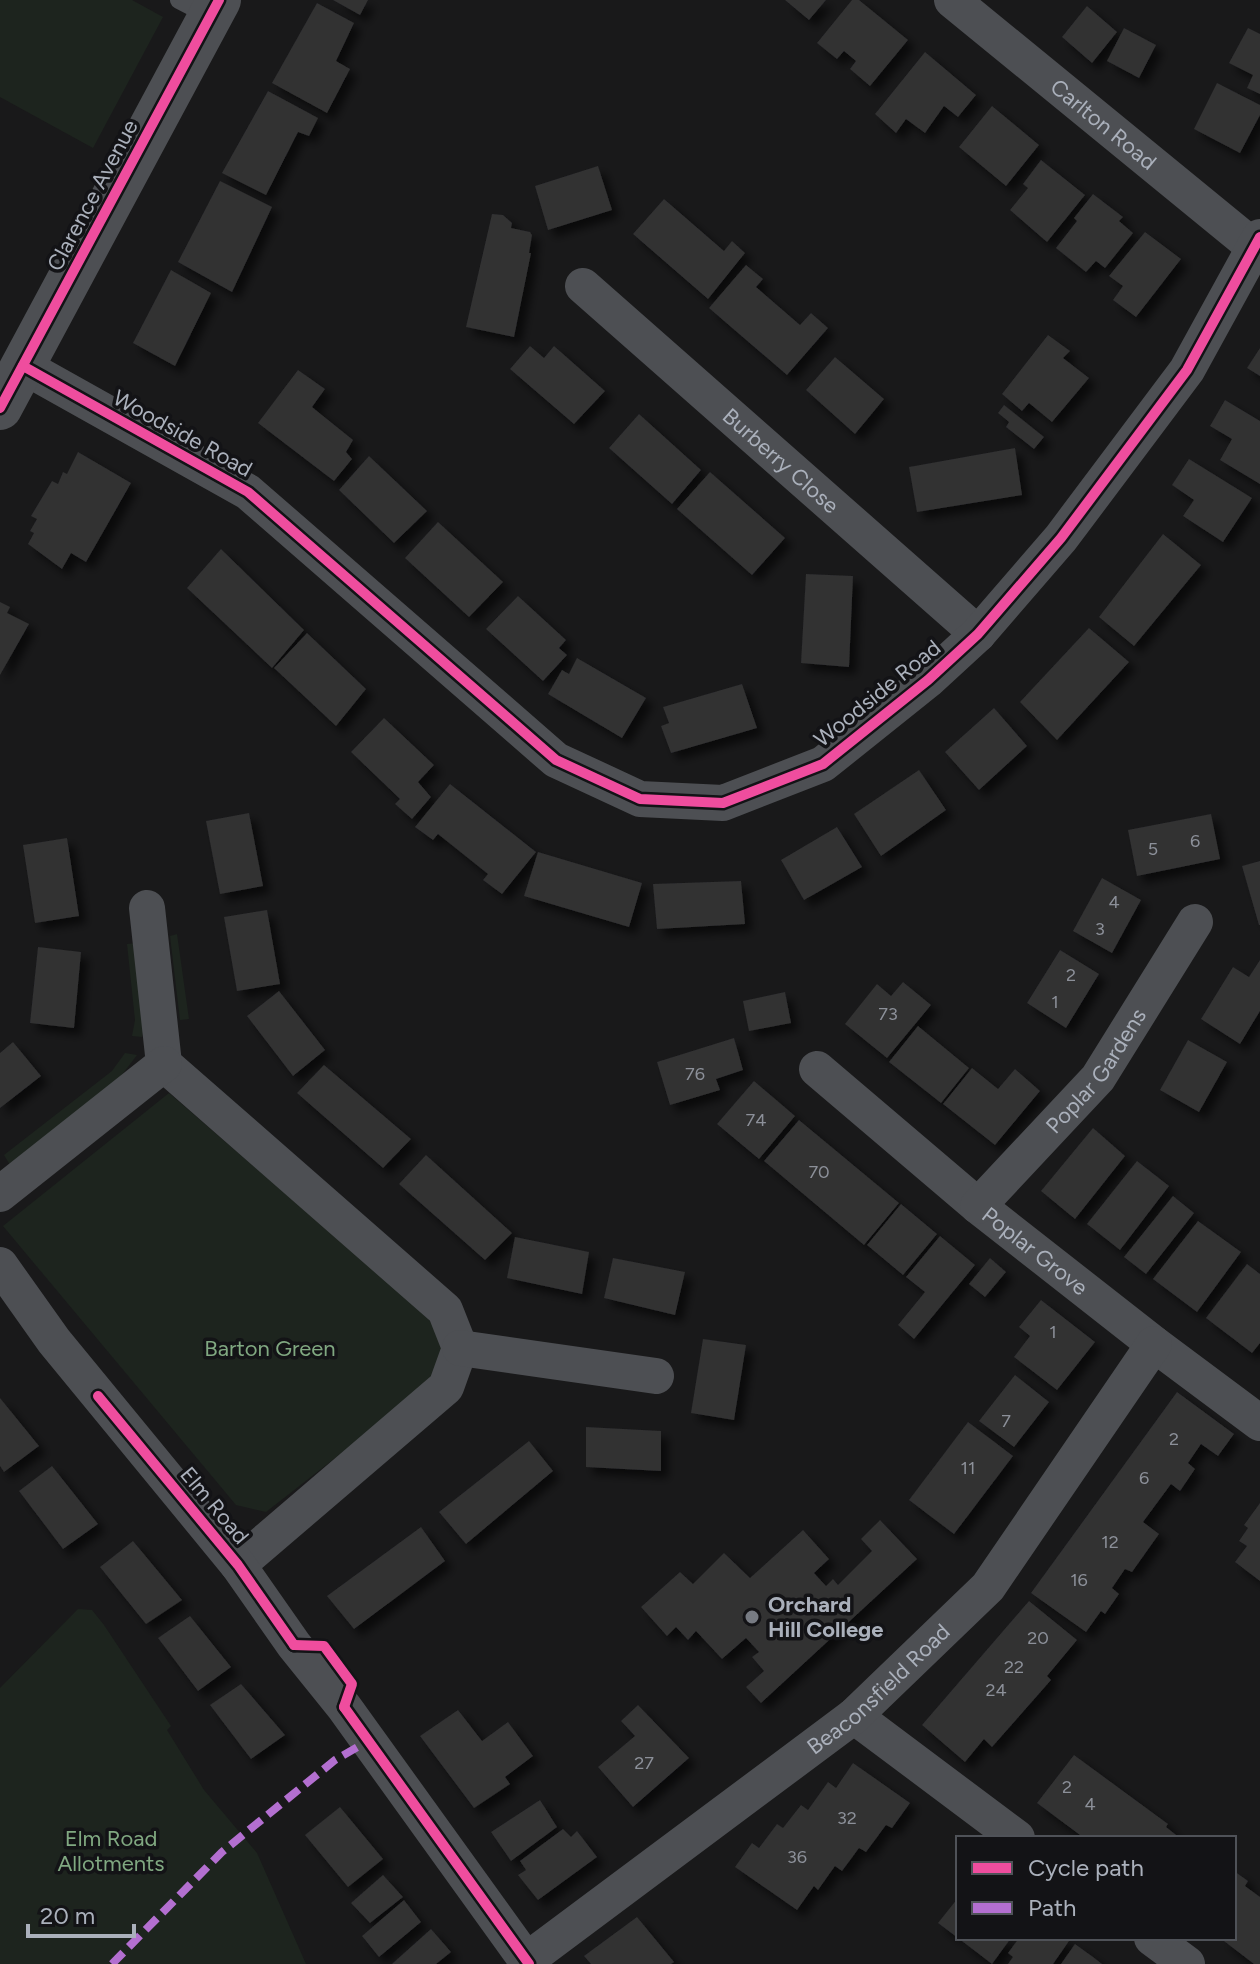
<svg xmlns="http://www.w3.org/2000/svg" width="1260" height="1964" font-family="Figtree,sans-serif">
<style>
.green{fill:#1d241e}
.building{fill:#313132;filter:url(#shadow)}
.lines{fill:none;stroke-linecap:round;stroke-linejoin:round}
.service{stroke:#4d4f53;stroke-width:18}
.minor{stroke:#4d4f53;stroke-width:36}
.tertiary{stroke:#4d4f53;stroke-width:44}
.quiet{stroke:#b36fd0;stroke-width:8;stroke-dasharray:16 8;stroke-linecap:butt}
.cycleway-casing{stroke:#131316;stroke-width:15}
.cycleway{stroke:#ef4d9e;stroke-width:10}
.poi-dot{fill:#777b83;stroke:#131316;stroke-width:3}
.labels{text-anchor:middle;stroke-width:7;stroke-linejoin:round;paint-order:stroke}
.number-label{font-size:18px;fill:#8c9099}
.street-label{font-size:22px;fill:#aab0bb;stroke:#131316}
.park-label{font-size:22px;fill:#80a881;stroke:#131316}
.poi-label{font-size:22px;font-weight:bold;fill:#aab0bb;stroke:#131316;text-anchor:start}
</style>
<defs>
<filter id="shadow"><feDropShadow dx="7" dy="7" stdDeviation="4" flood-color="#0009"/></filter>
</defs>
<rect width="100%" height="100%" fill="#19191a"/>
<g class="green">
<polygon points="0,0 132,0 163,17 93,148 0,97"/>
<polygon points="177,934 189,1019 180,1020 170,936"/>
<polygon points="137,943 145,1023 142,1037 132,1036 135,1020 127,944"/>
<polygon points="125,1053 137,1055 121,1076 10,1165 4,1155 112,1071"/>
<polygon points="169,1093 426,1315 447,1348 435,1380 266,1512 236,1505 3,1226"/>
<polygon points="78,1609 92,1610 104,1625 171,1726 167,1730 204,1790 257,1853 306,1964 0,1964 0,1688"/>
</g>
<g class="building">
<polygon points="333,0 368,0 360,15"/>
<polygon points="785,0 826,0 809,20"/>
<polygon points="852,0 859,0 908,40 870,86 850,69 856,61 844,51 837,59 817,43"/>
<polygon points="317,3 354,23 336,61 350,69 327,113 272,83"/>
<polygon points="1087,6 1117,32 1092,63 1062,37"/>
<polygon points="1124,28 1156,45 1139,78 1107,61"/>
<polygon points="1248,28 1260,34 1260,94 1247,88 1253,75 1229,63"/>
<polygon points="925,52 976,95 958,117 944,106 925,133 906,119 896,133 875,114"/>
<polygon points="1217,83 1260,105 1260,115 1240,153 1194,129"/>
<polygon points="268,91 318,118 309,136 298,132 266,195 222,173"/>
<polygon points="992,106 1039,145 1006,186 959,147"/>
<polygon points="1041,160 1085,195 1047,242 1010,210 1028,188 1023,184"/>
<polygon points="598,166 612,210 548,230 535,186"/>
<polygon points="220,181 272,207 232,292 178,262"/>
<polygon points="1093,194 1123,217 1119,221 1133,233 1105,268 1096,261 1086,272 1056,248 1077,221 1074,218"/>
<polygon points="664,199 724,251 732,241 745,253 708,299 633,234"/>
<polygon points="492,214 503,215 512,223 511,228 530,232 532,235 529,253 531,253 514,337 466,327"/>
<polygon points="1145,232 1181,259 1136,317 1113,300 1123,286 1109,276"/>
<polygon points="746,265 763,279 756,287 800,325 811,313 828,328 787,375 709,308"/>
<polygon points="171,270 211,293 175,366 133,343"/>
<polygon points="1048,335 1070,351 1063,358 1089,378 1052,422 1029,403 1022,411 1002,394"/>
<polygon points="530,346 544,358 554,346 605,391 574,424 510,369"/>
<polygon points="1260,348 1260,376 1247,368"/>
<polygon points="835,357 884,399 855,434 806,390"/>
<polygon points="298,370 325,389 312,407 353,440 346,452 352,459 334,481 258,423"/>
<polygon points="1225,400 1260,421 1260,484 1220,460 1232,439 1210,426"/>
<polygon points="1004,405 1044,437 1034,449 1006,427 1009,422 998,413"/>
<polygon points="639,414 701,470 672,504 609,448"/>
<polygon points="1015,448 1022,495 917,512 909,467"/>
<polygon points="78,452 131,483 86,562 71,553 62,569 28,544 34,533 30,531 37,519 31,516 52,481 58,484 63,472 67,474"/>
<polygon points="369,456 427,511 394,543 339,490"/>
<polygon points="1189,459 1252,498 1223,542 1183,516 1194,500 1172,485"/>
<polygon points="710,472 785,538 752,575 677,509"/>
<polygon points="438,522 503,582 469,617 405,558"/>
<polygon points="1163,534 1201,565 1134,646 1099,617"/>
<polygon points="221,549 304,630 272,668 187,588"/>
<polygon points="806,574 853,576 849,667 801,663"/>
<polygon points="518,596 566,640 559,648 567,655 543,681 486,629"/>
<polygon points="0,602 10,607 7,613 29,624 0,675"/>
<polygon points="1089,628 1129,662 1057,740 1020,702"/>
<polygon points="307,633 366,689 336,726 274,668"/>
<polygon points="577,658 646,698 622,738 548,694 562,670 569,674"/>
<polygon points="742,684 757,728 671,753 661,726 669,723 663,707"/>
<polygon points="994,708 1027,746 979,790 945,752"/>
<polygon points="384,718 434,765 418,782 431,797 412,819 395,804 400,799 351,752"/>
<polygon points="919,770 946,810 881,856 854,814"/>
<polygon points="450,784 536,852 502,894 483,880 488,874 438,834 433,840 415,827"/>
<polygon points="249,813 263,886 220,894 206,821"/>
<polygon points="1211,814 1220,859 1137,876 1128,830"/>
<polygon points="837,827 862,867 804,900 781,860"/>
<polygon points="67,838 79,916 35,923 23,845"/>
<polygon points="538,852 642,883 629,927 524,896"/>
<polygon points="1260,861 1260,925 1259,925 1242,866"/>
<polygon points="1102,878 1141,900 1112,953 1073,931"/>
<polygon points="741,881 745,924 657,929 653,884"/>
<polygon points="267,910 280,984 237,991 224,917"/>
<polygon points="38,947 81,952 74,1028 30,1023"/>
<polygon points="1060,950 1099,974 1066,1028 1027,1003"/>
<polygon points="1260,960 1260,1011 1240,1044 1201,1019 1233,967 1249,977"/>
<polygon points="903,982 931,1005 887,1058 845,1024 877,984 891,996"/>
<polygon points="279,991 325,1050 293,1076 247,1016"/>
<polygon points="785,992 791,1023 749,1031 743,1001"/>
<polygon points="918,1026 969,1068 941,1103 889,1062"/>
<polygon points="734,1038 743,1070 716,1079 720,1090 670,1105 657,1062"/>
<polygon points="1188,1040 1227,1062 1199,1112 1160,1090"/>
<polygon points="13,1042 41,1076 0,1108 0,1053"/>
<polygon points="324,1065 411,1139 383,1168 297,1093"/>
<polygon points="972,1068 998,1089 1015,1069 1040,1091 995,1145 943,1104"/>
<polygon points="754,1081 795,1116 759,1159 717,1124"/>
<polygon points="799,1120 899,1203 864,1245 764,1161"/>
<polygon points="1093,1128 1125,1156 1075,1219 1041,1191"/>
<polygon points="426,1155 512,1233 485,1260 399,1184"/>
<polygon points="1137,1161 1169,1186 1120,1250 1087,1224"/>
<polygon points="1173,1196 1194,1213 1146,1274 1124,1257"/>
<polygon points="901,1204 937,1234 903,1275 867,1245"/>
<polygon points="1198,1221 1241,1252 1197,1312 1153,1279"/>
<polygon points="940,1236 975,1265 914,1339 898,1325 925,1292 906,1277"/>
<polygon points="515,1237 589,1252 582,1294 507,1278"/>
<polygon points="613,1258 685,1272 675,1315 604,1298"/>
<polygon points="990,1258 1006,1272 985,1297 969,1284"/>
<polygon points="1247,1264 1260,1274 1260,1343 1252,1353 1206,1318"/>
<polygon points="1041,1300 1095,1342 1057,1390 1014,1357 1030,1336 1019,1327"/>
<polygon points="703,1339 746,1345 734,1420 691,1413"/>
<polygon points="1015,1375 1049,1402 1014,1447 979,1421"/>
<polygon points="1177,1392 1234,1434 1218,1456 1201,1444 1188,1463 1195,1469 1180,1491 1171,1484 1143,1522 1159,1534 1132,1572 1125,1569 1112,1588 1119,1594 1105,1614 1101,1611 1086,1632 1031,1593"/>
<polygon points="0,1398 39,1446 4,1472 0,1466"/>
<polygon points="968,1422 1013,1456 954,1534 909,1500"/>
<polygon points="586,1427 661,1431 661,1471 586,1467"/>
<polygon points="529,1441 553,1471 466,1544 439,1512"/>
<polygon points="52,1466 98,1524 63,1549 19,1491"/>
<polygon points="1260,1503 1260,1581 1235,1562 1247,1546 1239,1541 1248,1528 1244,1525"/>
<polygon points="880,1520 917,1559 761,1703 746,1687 764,1671 752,1657 759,1652 746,1638 722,1659 696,1631 688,1640 676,1627 667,1636 641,1607 680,1572 693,1584 724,1553 750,1578 803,1530 829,1559 814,1573 826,1586 833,1579 838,1585 872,1551 861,1539"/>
<polygon points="421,1527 445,1561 354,1629 327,1596"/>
<polygon points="133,1541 182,1600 146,1624 100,1567"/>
<polygon points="1029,1601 1077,1640 1047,1676 1051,1680 992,1747 984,1739 965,1762 922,1725"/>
<polygon points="190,1616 231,1667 198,1691 158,1638"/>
<polygon points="241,1684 285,1735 251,1759 210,1705"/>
<polygon points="638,1705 689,1758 633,1807 598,1767 635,1736 621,1721"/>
<polygon points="458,1710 482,1741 508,1722 533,1756 505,1777 510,1784 474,1808 420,1736"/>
<polygon points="1074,1755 1168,1824 1166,1827 1180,1838 1084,1838 1037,1803"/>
<polygon points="853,1763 910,1803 892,1828 886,1825 866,1852 859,1848 842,1871 835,1866 818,1890 814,1886 797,1910 735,1867 752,1843 759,1848 777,1824 783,1828 801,1805 808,1810 828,1782 836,1788"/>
<polygon points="540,1800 557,1827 511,1861 491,1832"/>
<polygon points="340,1807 383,1859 348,1887 305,1835"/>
<polygon points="563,1829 571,1837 577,1831 597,1857 538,1900 518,1875 526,1870 520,1861"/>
<polygon points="1234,1871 1248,1881 1245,1886 1260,1897 1260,1964 1254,1964 1220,1938 1234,1938"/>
<polygon points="383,1875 403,1897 370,1923 351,1903"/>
<polygon points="958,1898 958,1938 938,1923"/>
<polygon points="404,1900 421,1922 379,1957 362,1936"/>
<polygon points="637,1917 674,1962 671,1964 591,1964 584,1956"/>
<polygon points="431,1929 451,1952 436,1964 392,1964"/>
<polygon points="958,1938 1011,1938 992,1964"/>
<polygon points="1019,1938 1066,1938 1069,1941 1053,1964 1008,1964 1013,1957 1008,1953"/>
<polygon points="1075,1944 1093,1957 1102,1964 1061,1964"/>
</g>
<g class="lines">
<polyline class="service" points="179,0 210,16"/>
<g class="minor">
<path id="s1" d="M952,0l302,247"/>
<path id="s2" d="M583,286l395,348"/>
<polyline points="23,366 248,492 556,760 640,799 723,803 823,764 928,680 978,634 1061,538 1187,370 1260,237"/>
<polyline points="147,908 164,1064 445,1310 460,1348 446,1387 238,1565"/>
<path id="s3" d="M817,1069l161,137 176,138 106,79"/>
<polyline points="0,1194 164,1064"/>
<path id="s4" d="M978,1206l120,-128 97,-156"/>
<polyline points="0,1265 54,1341 238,1565 294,1645 344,1707 529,1964"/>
<polyline points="460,1348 656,1376"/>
<polyline points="854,1716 1017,1838"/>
<polyline points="1152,1938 1187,1964"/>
<path id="s5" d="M527,1960l327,-244 134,-129 166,-243"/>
</g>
<polyline class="tertiary" points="0,408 219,0"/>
<polyline class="quiet" points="112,1964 222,1852 335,1760 368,1741"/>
<defs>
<g id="cycleway">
<polyline points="23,366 248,492 556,760 640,799 723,803 823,764 928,680 978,634 1061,538 1187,370 1260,237"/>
<polyline points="0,408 219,0"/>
<polyline points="98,1396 238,1565 294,1645"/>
<polyline points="294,1645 324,1646 352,1684 344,1707"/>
<polyline points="344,1707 529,1964"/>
</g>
</defs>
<use href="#cycleway" class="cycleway-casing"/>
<use href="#cycleway" class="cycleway"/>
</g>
<circle class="poi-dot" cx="752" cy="1617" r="8"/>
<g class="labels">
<g class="number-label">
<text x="1195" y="847">6</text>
<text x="1153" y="855">5</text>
<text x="1114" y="908">4</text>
<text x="1100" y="935">3</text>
<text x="1071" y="981">2</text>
<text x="1055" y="1008">1</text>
<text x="888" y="1020">73</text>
<text x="695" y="1080">76</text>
<text x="756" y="1126">74</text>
<text x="819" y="1178">70</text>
<text x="1053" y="1338">1</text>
<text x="1006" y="1427">7</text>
<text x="1174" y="1445">2</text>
<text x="968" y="1474">11</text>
<text x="1144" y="1484">6</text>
<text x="1110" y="1548">12</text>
<text x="1079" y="1586">16</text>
<text x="1038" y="1644">20</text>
<text x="1014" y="1673">22</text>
<text x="996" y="1696">24</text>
<text x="644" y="1769">27</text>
<text x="1067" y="1793">2</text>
<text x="1090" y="1810">4</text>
<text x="847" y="1824">32</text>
<text x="797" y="1863">36</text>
</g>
<g class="street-label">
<text dy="8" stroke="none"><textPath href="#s1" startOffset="196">Carlton Road</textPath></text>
<text transform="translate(92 195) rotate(-62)" y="8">Clarence Avenue</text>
<text transform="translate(183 433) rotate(29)" y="8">Woodside Road</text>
<text dy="8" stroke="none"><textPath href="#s2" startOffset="264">Burberry Close</textPath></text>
<text transform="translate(877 693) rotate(-39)" y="8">Woodside Road</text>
<text dy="8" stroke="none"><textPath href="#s4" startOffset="180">Poplar Gardens</textPath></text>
<text dy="8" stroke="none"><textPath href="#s3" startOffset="284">Poplar Grove</textPath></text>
<text transform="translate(215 1505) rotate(50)" y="8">Elm Road</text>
<text dy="8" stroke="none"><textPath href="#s5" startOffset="444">Beaconsfield Road</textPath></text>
</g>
<g class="park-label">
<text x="270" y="1356">Barton Green</text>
<text x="111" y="1846">Elm Road<tspan x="111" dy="25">Allotments</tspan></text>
</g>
<g class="poi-label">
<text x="768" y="1612">Orchard<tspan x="768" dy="25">Hill College</tspan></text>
</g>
</g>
<rect x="956" y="1836" width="280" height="104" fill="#131316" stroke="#4f5258" stroke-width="2"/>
<rect x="972" y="1862" width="40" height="12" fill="#ef4d9e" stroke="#4f5258" stroke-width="2"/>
<text x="1028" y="1876" font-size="24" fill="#aab0bb">Cycle path</text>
<rect x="972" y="1902" width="40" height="12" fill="#b36fd0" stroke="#4f5258" stroke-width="2"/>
<text x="1028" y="1916" font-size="24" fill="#aab0bb">Path</text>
<path d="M28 1924v12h106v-12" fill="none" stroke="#aab0bb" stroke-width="4"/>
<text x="40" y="1924" font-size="24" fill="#aab0bb" stroke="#131316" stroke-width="6" paint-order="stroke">20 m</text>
</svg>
